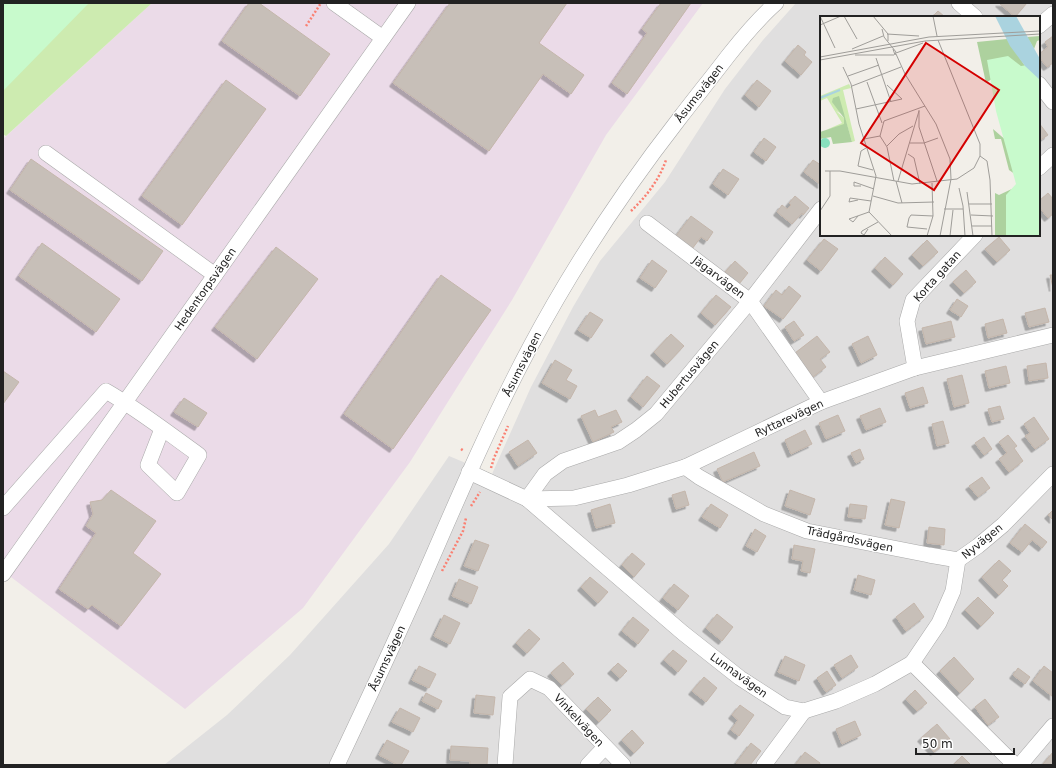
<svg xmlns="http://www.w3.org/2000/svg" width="1056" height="768" font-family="'DejaVu Sans',sans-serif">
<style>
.residential{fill:#e0dfdf;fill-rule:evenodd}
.industrial{fill:#ebdbe8}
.grass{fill:#cdebb0}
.park{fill:#c8facc}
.building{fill:#c7bfb8;stroke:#c4b6ab;filter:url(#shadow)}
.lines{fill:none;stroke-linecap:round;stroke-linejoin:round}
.minor-casing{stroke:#a9a9a9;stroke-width:16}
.path{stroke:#fa8072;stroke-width:2.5;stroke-dasharray:2 2;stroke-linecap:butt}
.minor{stroke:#fff;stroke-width:15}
.labels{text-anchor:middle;stroke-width:3;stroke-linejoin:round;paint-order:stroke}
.street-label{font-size:11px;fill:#222;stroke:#fff}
.inset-river{fill:none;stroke:#aad3df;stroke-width:2}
.inset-road{fill:none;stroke:#9f9d99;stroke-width:1}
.view{fill:#d40000;fill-opacity:0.15;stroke:#d40000;stroke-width:2}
.inset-edge{fill:none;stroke:#222;stroke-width:2}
</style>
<defs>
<filter id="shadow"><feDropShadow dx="-3.5" dy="3.5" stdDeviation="0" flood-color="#0004"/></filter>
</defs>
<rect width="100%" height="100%" fill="#f2efe9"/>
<path class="residential" d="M796,3h257v762h-889l63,-50 63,-60 99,-111 60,-88 43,18 39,-87 42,-80 27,-46 65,-79 60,-93 38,-49zM821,17h218v218h-218z"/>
<polygon class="industrial" points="152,3 703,3 606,135 512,300 410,462 303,608 185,709 3,571 3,139"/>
<polygon class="grass" points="3,3 152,3 6,136 3,134"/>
<polygon class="park" points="3,3 89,3 3,91"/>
<g class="building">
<polygon points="249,3 259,3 330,54 300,96 222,41"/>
<polygon points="450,3 567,3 539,43 584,75 571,94 543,74 489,151 393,83"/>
<polygon points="661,3 691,3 627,94 612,83 647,33 642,29"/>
<polygon points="999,3 1027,3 1015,17"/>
<polygon points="938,11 945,17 932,17"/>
<polygon points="1053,36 1053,63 1047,67 1039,57 1039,54 1048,47 1045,42"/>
<polygon points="798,45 806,52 804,55 812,62 801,75 785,61"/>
<polygon points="226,80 266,109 182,225 142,196"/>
<polygon points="757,80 771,91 759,107 745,95"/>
<polygon points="1039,123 1048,135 1039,141"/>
<polygon points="764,138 776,147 766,161 754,152"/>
<polygon points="31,159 163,251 142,281 10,190"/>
<polygon points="813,160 821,165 821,185 804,172"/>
<polygon points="723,169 739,179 728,195 713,184"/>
<polygon points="1048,193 1053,199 1053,214 1048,218 1039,207 1039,201"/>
<polygon points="795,196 809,208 803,215 802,213 792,224 777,212 782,205 787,209 791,205 789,203"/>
<polygon points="691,216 713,232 707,241 701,237 692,249 676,236"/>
<polygon points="999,237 1010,250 997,262 985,249"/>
<polygon points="824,239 838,249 821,271 807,260"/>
<polygon points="927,240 938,252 923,266 912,255"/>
<polygon points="42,243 120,299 96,332 19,276"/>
<polygon points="276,247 318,279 257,359 215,327"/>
<polygon points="885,257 903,274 893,285 875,268"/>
<polygon points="652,260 667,271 655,288 640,278"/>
<polygon points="735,261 748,273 739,284 725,272"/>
<polygon points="966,270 976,282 964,293 953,282"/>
<polygon points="441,275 491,310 393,449 344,414"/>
<polygon points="1050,275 1053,275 1053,288"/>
<polygon points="789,286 801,296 783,319 764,306 776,290 782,295"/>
<polygon points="716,295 731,307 715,325 701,313"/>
<polygon points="957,299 968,306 961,317 950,310"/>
<polygon points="1045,308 1049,322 1029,327 1025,313"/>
<polygon points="590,312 603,320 591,338 578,330"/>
<polygon points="1003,319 1007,333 988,338 985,324"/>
<polygon points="794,321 804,335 794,341 785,327"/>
<polygon points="951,321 955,337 926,344 922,328"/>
<polygon points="671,334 684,346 667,364 654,352"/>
<polygon points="817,336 830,352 820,359 826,367 813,377 795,353"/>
<polygon points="868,336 877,355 861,363 852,344"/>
<polygon points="555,360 572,370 566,380 577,386 570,399 542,383"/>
<polygon points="1046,363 1048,378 1029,381 1027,366"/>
<polygon points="1006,366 1010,383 989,388 985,371"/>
<polygon points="3,371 19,382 3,404"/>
<polygon points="962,375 969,403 954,407 947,379"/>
<polygon points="647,376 660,386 643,407 631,397"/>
<polygon points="923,387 928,403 910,408 905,393"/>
<polygon points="184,398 207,413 198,427 174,412"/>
<polygon points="1000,406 1004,419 992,422 988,409"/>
<polygon points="880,408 886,422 866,430 860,416"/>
<polygon points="595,410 598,417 616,410 622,422 611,427 614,432 593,442 581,416"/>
<polygon points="838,415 845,431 826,439 819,423"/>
<polygon points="1034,417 1049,439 1035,449 1025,436 1030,433 1024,424"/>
<polygon points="943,421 949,443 937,446 932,424"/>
<polygon points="805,430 812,444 791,454 785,440"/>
<polygon points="1008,435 1017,446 1014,448 1023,461 1009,472 999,459 1007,453 999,442"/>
<polygon points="984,437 992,449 984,455 975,443"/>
<polygon points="528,440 537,453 518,466 509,452"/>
<polygon points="860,449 864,459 856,463 851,453"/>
<polygon points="754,452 760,466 723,482 717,469"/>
<polygon points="982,477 990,488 978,497 969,486"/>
<polygon points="111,490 156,521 133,553 161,574 121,626 92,605 88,609 59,589 96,533 86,526 93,514 90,502 102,500"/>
<polygon points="790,490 815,499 810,515 785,506"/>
<polygon points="685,491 689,505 676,509 672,495"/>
<polygon points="891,499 905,502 899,528 885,525"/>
<polygon points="610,504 615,523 596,528 591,510"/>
<polygon points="711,504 728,515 720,528 702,517"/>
<polygon points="850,504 867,506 865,519 848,517"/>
<polygon points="1053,510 1053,520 1048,515"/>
<polygon points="1025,524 1047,542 1042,548 1032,540 1022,552 1010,543"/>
<polygon points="929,527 945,529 944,545 927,543"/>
<polygon points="755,529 766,536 757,552 746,546"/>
<polygon points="475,540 489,545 478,571 464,566"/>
<polygon points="794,545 815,549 810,573 801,571 803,561 792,559"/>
<polygon points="632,553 645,564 634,577 622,565"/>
<polygon points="999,560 1011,571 1002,580 1008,586 999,595 982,577"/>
<polygon points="858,575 875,580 871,595 854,590"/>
<polygon points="590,577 608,592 598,603 581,587"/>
<polygon points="459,579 478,587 471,604 452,596"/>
<polygon points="674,584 689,596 678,610 663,598"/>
<polygon points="978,597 994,613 981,626 965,610"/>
<polygon points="914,603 924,617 906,631 896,617"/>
<polygon points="717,614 733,627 722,641 706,628"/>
<polygon points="444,615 460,623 450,644 434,636"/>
<polygon points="633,617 649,630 638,644 622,631"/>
<polygon points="529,629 540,639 527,653 516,643"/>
<polygon points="673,650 687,661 678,672 664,660"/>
<polygon points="851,655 858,667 842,678 834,665"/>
<polygon points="785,656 805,665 799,681 778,672"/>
<polygon points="954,657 974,679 960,693 940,671"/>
<polygon points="563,662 574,674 562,685 551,673"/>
<polygon points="618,663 627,671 620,678 611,670"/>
<polygon points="419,666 436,674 429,688 412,680"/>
<polygon points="1044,666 1053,673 1053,697 1033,681"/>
<polygon points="1018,668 1030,677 1025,684 1013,675"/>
<polygon points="827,671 836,685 826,692 817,678"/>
<polygon points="704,677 717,688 706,702 692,691"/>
<polygon points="915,690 927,703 917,711 906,699"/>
<polygon points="426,693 442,701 438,709 422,701"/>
<polygon points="476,695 495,697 493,715 474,713"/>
<polygon points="598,697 611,710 599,722 586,709"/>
<polygon points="985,699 999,717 988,725 975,707"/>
<polygon points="740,705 754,715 739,736 731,730 738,720 732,715"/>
<polygon points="400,708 420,718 413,732 392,722"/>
<polygon points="855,721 861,735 842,744 836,729"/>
<polygon points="937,724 950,739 934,752 921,738"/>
<polygon points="632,730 644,743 634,753 622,740"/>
<polygon points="387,740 409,751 401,765 398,765 379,755"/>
<polygon points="751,743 761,751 750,765 739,765 736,763"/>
<polygon points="451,746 488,748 487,765 470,765 470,761 450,760"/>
<polygon points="805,752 820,763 819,765 795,765"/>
<polygon points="1053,752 1053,765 1044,765 1043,764"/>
<polygon points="962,756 971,765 953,765"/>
</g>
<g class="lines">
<defs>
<g id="minor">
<polyline points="334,3 383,38"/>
<polyline points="959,3 975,17"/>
<polyline points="1039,26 1053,14"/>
<polyline points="1039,84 1053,102"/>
<polyline points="46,153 215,275"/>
<polyline points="1039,168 1053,155"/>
<polyline points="647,223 750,301 821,402"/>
<polyline points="915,368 907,321 913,300 975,235"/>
<polyline points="685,467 699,477 764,514 807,531 929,555 958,560"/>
<polyline points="469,472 527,499 683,633 740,678 785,707 804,711 836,701 875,684 912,663 1015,765"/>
<polyline points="527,499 574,498 628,485 685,467 821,402 915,368 1053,335"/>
<polyline points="527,499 545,474 563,461 618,442 636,430 656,414 750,301 821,209"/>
<path d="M3,508l103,-117c33,19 62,42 93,64l-22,38 -29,-28 14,-36"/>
<polyline points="3,574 408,3"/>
<polyline points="912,663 939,623 953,591 958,560 978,546 1003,525 1053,474"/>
<path d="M337,765c27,-57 54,-115 80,-173 36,-82 70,-164 112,-243 43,-81 94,-158 150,-230 16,-21 33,-42 49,-63 15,-19 30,-37 48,-53"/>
<polyline points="505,765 510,697 530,679 549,688 623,765"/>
<polyline points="588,765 605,747"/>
<polyline points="764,765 804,711"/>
<polyline points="1020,765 1053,726"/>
</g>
</defs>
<use href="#minor" class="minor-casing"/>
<g class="path">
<polyline points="306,26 321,3"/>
<path d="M631,211c15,-14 28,-31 35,-51"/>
<polyline points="461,449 464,451"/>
<polyline points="491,468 494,458 508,426"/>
<polyline points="471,506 480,492"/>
<polyline points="442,571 463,531 466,518"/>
</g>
<use href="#minor" class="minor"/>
</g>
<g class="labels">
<g class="street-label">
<text transform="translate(699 93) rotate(-52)" y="4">Åsumsvägen</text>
<text transform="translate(937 276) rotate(-48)" y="4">Korta gatan</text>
<text transform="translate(719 277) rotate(37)" y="4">Jägarvägen</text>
<text transform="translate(205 289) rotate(-55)" y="4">Hedentorpsvägen</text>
<text transform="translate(522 364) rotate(-63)" y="4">Åsumsvägen</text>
<text transform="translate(689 374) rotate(-50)" y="4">Hubertusvägen</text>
<text transform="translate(789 418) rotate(-25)" y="4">Ryttarevägen</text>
<text transform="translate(850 539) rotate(12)" y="4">Trädgårdsvägen</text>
<text transform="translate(982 541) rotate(-39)" y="4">Nyvägen</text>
<text transform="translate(387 658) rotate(-65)" y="4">Åsumsvägen</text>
<text transform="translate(739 675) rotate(36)" y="4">Lunnavägen</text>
<text transform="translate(579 720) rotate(47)" y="4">Vinkelvägen</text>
</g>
</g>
<g transform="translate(820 16)">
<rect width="220" height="220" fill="#f2efe9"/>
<path d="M22,53l9,19 -8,2 12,51 -3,1 -8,-27 -8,-4 8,7v7l-18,5 16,-7 -15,-25 -7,3v-5l29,-12z" fill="#cdebb0"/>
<path d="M220,20v4l-3,1 -3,8 -7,-12zM187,23l18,27 -26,8 -13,9 -9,-41zM19,80l13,46 -19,2 -2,-7 -11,2v-7l24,-8v-6l-12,-16 1,-4zM173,113l15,13 17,39 -16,-11 -8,-31h-6zM196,171l-8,49h-13v-43l4,2z" fill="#add19e"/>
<path d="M188,40l13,10 19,-3v173h-34v-41l10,-11 -20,-73 -9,-51z" fill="#c8facc"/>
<path d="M0 127a5 5 0 1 1 10 0a5 5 0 1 1-10 0Z" fill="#88e0be"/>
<path d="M175,0h21l24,43v21l-15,-14 -15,-20z" fill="#aad3df"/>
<path class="inset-river" d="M0,82l20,-8"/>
<path class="inset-road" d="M0,0l15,32M24,0l13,23M53,0l15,18v7M113,0l4,20M0,9l21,-9M62,13l2,8 12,15 -1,3 -2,-6M67,18l32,2M32,33l31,-13M76,37l27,-10M76,38l9,20 31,50 14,35 1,20 -11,57M35,39h39M0,41l109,-20 111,-6M56,42l15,44M0,44l105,-19 115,-7M23,51l8,17 8,40 17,52 -7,36 23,24M28,60l31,-11M47,66l15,41M32,70l49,-19M36,93l46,-10 -15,-14M99,94v17l18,54M60,120l7,11 7,34M44,123l16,-3 4,-15 41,-15M90,127h14l14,-5M67,130l12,-12 14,-8M46,132l-5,3 -3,15 15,4M88,138l6,4 6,26M160,140l7,5 3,19 2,56M5,155h15l72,13 45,-5 17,-11 6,-12v-12l-42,-104M76,165l6,22M78,165l21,-70M41,170h-7v-4l20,7M139,172l4,18 2,30M147,176l6,44M53,180l25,7 36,-1M38,184l-9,2 1,-4 21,3M149,188h23M124,193h19M0,195l10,-15v-25M151,199l22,1M38,200l-5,6 -4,-3 20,-7M152,210h20M48,213l-4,6 -3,-2 1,-2 16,-9M107,213l-20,-2 2,-9 2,-3 22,1M107,220l6,-20 -1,-33M130,220l3,-26"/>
<path class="view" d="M106,27l73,47 -65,100 -73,-47z"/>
<rect width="220" height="220" class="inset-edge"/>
</g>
<rect width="1056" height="768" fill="none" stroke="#222222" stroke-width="8"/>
<path d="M916 748v6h98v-6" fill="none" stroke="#222222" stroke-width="2"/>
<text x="922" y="748" font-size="12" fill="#222222" stroke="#ffffff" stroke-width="3" paint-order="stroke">50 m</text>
</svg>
